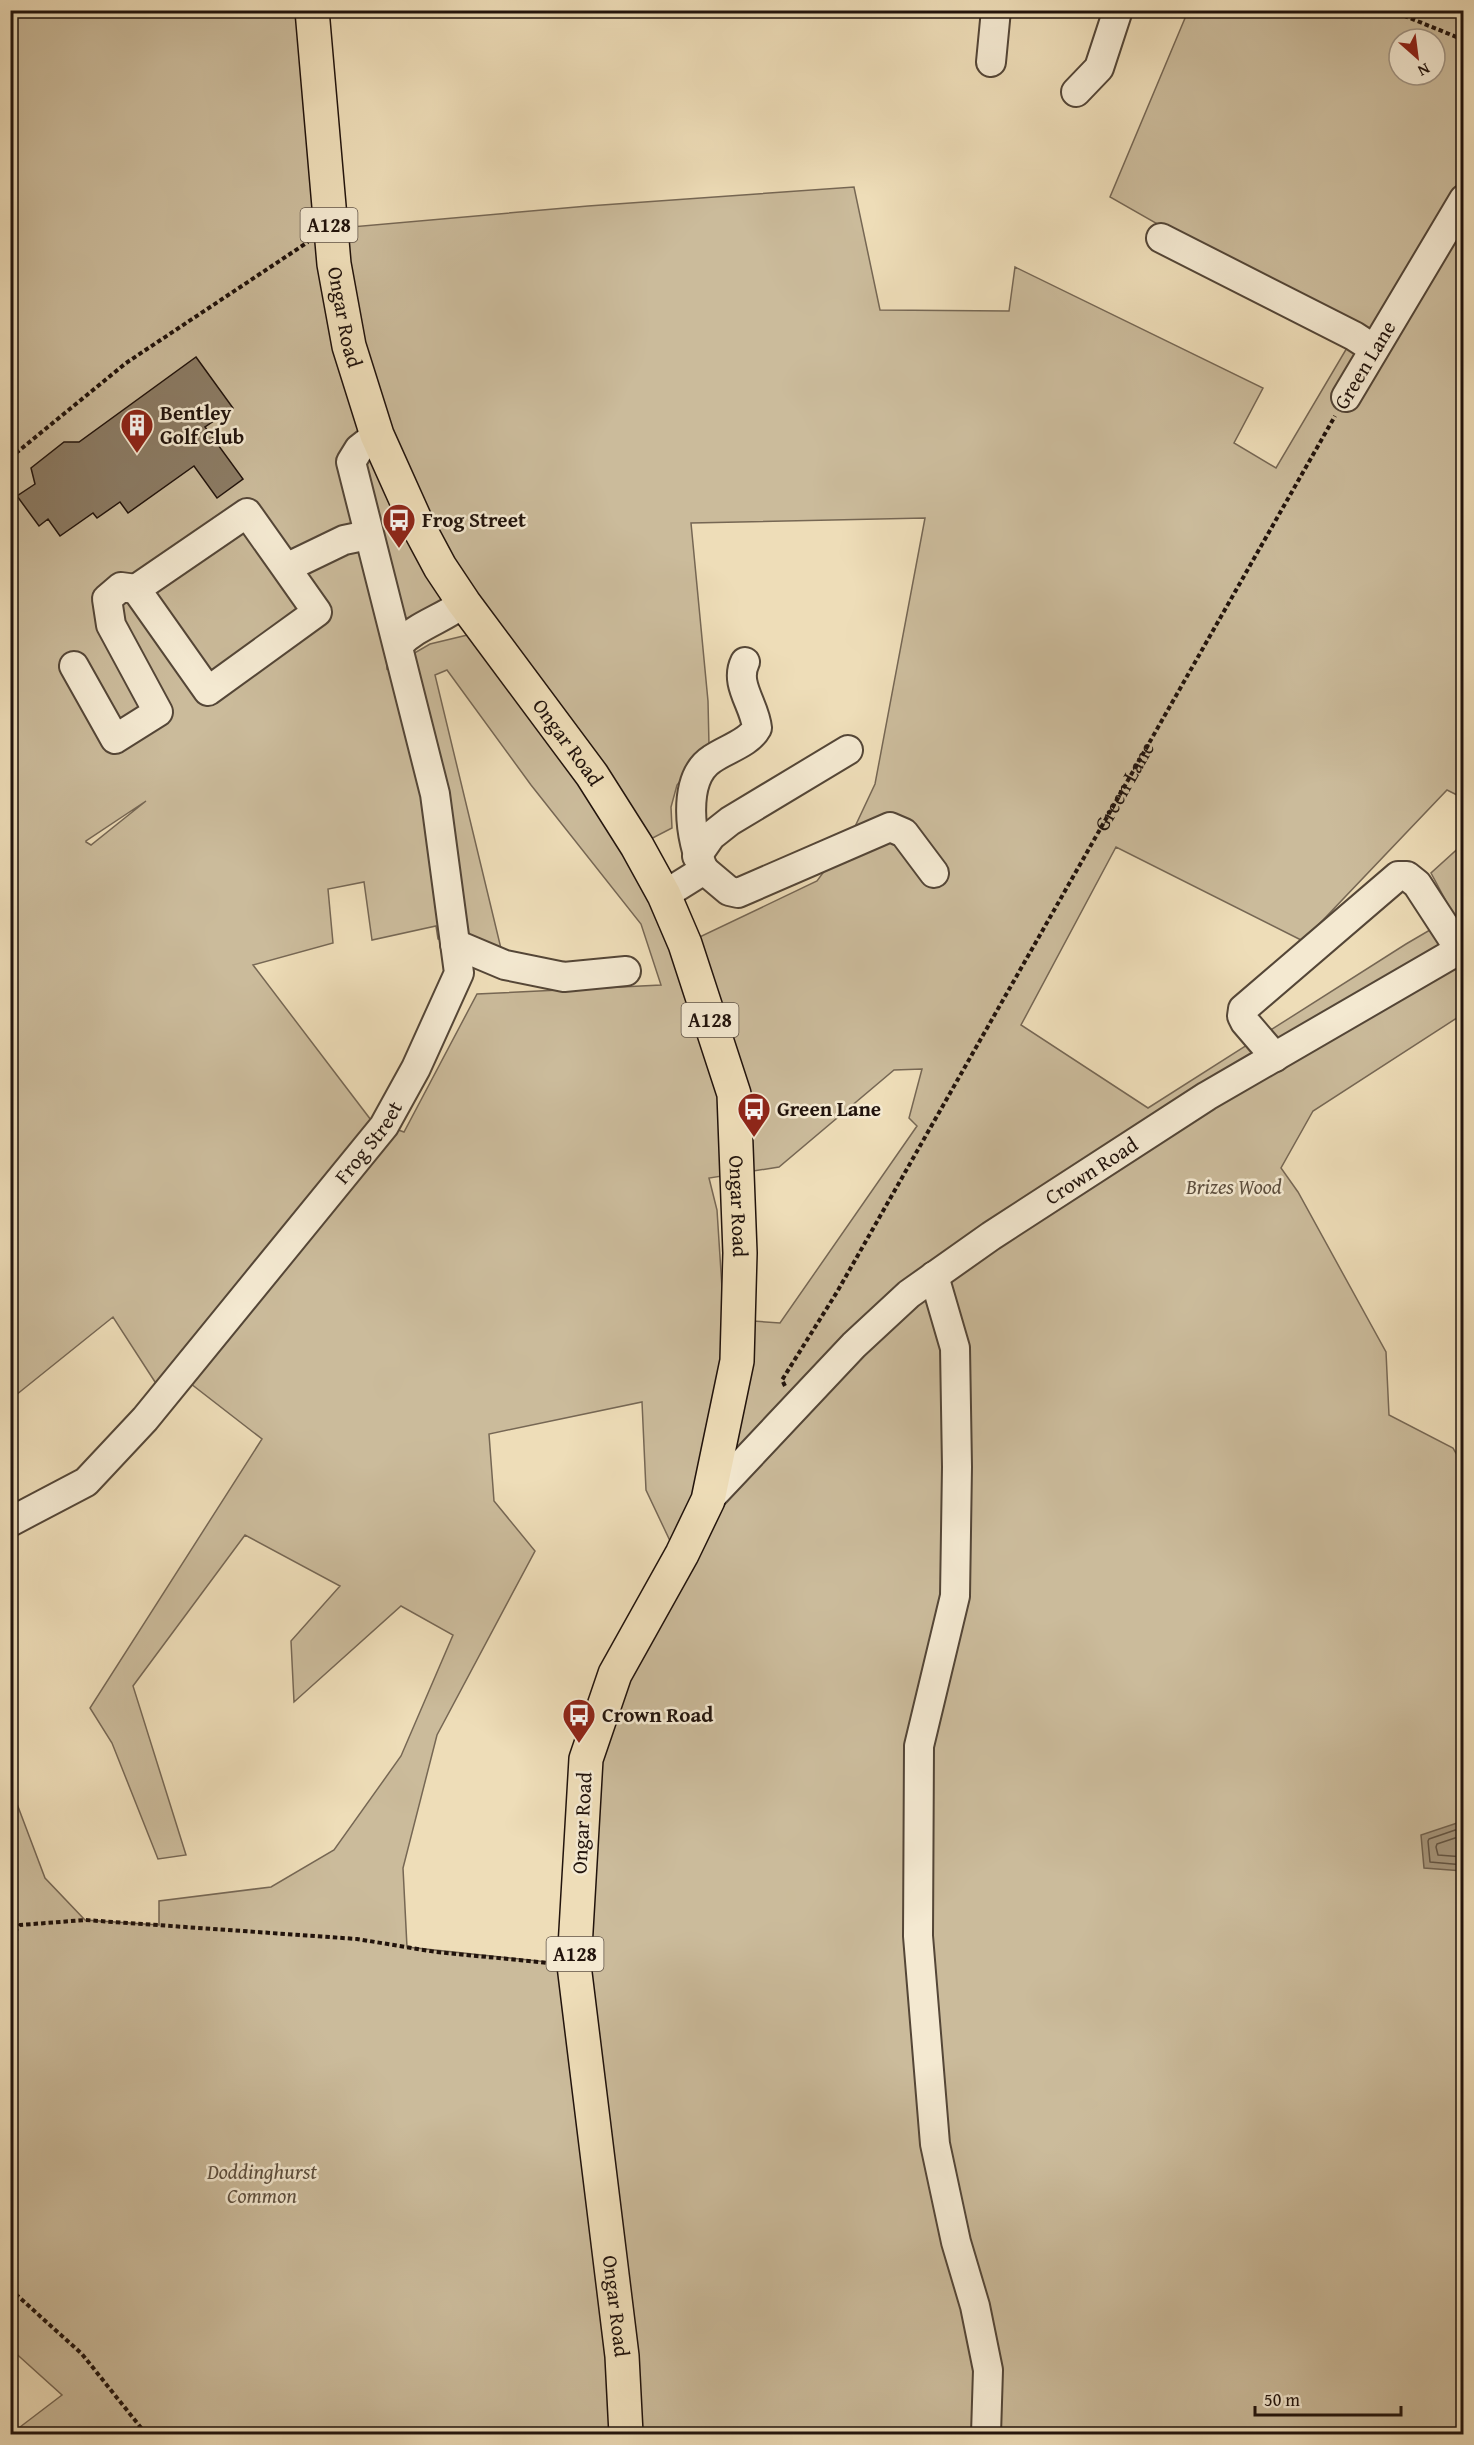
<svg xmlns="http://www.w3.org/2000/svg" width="1474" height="2445" font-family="'Gentium Book Plus',serif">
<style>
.green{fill:#cbbb9b;stroke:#766754;stroke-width:1.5;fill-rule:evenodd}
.water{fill:#a8987e;stroke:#726350;stroke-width:1.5}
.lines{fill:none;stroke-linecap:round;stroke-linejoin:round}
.shore{stroke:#645645;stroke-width:1.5}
.building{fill:#8c7c65;stroke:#21130c;stroke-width:1.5}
.minor-casing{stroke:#544637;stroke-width:32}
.major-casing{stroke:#21130c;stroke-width:36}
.path{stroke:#21130c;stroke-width:4;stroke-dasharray:4.5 3;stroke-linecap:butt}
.minor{stroke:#f4e9d1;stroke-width:28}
.major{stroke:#eeddb8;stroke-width:33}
.labels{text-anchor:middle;stroke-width:5;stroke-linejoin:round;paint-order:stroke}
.shield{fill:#f4e9d1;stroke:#605347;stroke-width:1.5}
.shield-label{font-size:20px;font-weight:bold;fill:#21130c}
.street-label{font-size:21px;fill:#21130c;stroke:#f4e9d1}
.poi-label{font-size:21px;font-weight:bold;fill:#21130c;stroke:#f4e9d1;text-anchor:start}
.park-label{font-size:21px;font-style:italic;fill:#5c4e3e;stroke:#f4e9d1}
</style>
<rect width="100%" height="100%" fill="#eeddb8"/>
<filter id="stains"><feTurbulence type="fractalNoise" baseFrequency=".00333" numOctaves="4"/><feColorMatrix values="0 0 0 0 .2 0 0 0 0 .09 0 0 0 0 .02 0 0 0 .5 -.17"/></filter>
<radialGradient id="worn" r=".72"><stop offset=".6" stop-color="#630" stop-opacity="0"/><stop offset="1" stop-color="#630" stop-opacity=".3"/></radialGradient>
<path class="green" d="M1454,10l9,5v783l-16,-8 -144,151 -187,-94 -95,178 127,83 258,-164 48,-28 -23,-43 32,-29v170l-150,97 -32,57 17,24 88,160 3,63 64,33 10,17v969h-1443v-7l42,-32 -51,-46v-561l34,90 40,42 74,5v-24l112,-14 63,-37 67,-94 52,-121 -52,-29 -107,96 -3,-61 49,-55 -95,-51 -112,151 53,169 -28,4 -46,-116 -22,-35 172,-269 -89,-69 -16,15 -44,-68 -102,82 -1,-1388h302l17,218 259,-23 266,-19 26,123 129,1 6,-44 248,121 -29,55 42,25 78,-132 -244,-139 78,-186zM1399,39h36v36h-36zM925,518l-50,266 -24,51 -34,46 -132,63 -48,-98 35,-18 -1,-21 6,-22 32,-40 -1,-44 -17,-178zM448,615l36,16 -54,13 -43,25 -3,-45zM447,670l84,115 110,139 20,61 -184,9 -73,138 -33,-12 -118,-155 80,-22 -5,-54 36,-7 8,58 64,-14 2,13 67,26 -70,-290zM146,801l-55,44 -5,-3v-1zM922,1069l-13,49 8,8 -137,197 -56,-4 -7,-109 -8,-32 70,-11 115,-97zM642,1402l4,88 25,53 -85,216 -8,130 16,78 -187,-20 -4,-79 34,-133 98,-184 -41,-50 -5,-67z"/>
<polygon class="water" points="1463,1821 1463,1871 1424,1868 1421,1835"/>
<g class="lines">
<g class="shore">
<polyline points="1464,1827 1429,1839 1428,1841 1430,1862 1464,1865"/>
<polyline points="1464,1835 1437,1844 1436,1847 1438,1855 1464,1857"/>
</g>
</g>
<polygon class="building" points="196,357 233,408 205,427 243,479 217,498 194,466 128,513 120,502 97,518 93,513 60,536 48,519 39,526 17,496 35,484 31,468 64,442 79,442"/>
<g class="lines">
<defs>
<g id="minor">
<polyline points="991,62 996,10"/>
<polyline points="1076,92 1099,68 1118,10"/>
<polyline points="1161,238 1354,336 1374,349"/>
<polyline points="1346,397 1464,199"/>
<polyline points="286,568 247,513 136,589 208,691 317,612 286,568 344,540 368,535"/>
<path d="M398,645c18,-19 44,-26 66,-42"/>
<polyline points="74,666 115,739 158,712 111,625 107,599 121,587 136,589"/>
<polyline points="697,856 711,836 730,821 848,750"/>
<polyline points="704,870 729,891 738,893 890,827 904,833 934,873"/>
<path d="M664,895l40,-25c-14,-29 -23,-91 8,-111 14,-10 37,-16 45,-31 -2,-23 -23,-44 -12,-66"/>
<polyline points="455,944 505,965 564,977 626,971"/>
<polyline points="1275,1057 1245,1022 1242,1016 1243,1009 1398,876 1407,876 1417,884 1460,950"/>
<polyline points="934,1276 955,1348 957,1467 955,1596 919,1746 918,1936 935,2144 956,2242 975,2306 988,2370 986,2434"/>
<path id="s2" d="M708,1500l146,-155 55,-51 82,-58 216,-140 257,-149"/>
<path id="s3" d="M10,1522l76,-40 59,-63 239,-293 32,-58 43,-95 -24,-179 -84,-332 8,-13 18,-14"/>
</g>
<g id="major">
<path id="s4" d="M312,10l22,254 15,82 28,89 40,89 23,43 24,36 128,172 45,71 27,49 21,49 49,150 6,159 -3,108 -29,139 -26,54 -67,120 -29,85 -12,206 48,391 4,78"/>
</g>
</defs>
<use href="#minor" class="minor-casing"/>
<use href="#major" class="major-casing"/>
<g class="path">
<polyline points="1390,10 1464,40"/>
<polyline points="10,458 126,363 308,242"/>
<path id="s1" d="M785,1386l-3,-6 55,-88 498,-876"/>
<polyline points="10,1938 20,1925 85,1920 357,1939 436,1952 549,1963"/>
<polyline points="10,2289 82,2354 146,2434"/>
</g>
<use href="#minor" class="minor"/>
<use href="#major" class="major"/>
</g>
<defs>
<symbol id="building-pin" viewBox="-11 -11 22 30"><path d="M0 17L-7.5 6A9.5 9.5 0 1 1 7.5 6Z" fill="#8f2418" stroke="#f4e9d1"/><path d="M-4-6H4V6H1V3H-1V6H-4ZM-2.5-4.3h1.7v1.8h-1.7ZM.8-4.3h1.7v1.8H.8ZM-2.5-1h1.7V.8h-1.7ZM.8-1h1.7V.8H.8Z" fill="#fff"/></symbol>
<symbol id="bus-pin" viewBox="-11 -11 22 30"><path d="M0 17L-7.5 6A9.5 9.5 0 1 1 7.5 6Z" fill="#8f2418" stroke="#f4e9d1"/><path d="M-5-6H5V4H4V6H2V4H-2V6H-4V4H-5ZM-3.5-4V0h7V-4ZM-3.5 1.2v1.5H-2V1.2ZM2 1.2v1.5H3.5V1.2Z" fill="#fff"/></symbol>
</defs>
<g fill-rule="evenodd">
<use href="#building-pin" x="118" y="406" width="38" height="52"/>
<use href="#bus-pin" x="380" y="501" width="38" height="52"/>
<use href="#bus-pin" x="735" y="1090" width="38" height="52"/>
<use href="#bus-pin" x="560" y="1696" width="38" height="52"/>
</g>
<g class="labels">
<g class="shield">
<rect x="300.5" y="208" width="57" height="34" rx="4.5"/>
<rect x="681.5" y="1003" width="57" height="34" rx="4.5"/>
<rect x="546.5" y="1937" width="57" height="34" rx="4.5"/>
</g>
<g class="shield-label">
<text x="329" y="232">A128</text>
<text x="710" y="1027">A128</text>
<text x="575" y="1961">A128</text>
</g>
<g class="street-label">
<text dy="7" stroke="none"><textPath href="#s4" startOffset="309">Ongar Road</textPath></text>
<text transform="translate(1365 365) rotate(-59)" y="7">Green Lane</text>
<text dy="7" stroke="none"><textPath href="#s4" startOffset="795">Ongar Road</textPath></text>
<text dy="7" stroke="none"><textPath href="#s1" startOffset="692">Green Lane</textPath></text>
<text dy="7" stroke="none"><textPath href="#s3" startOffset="528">Frog Street</textPath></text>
<text dy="7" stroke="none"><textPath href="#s2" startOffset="508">Crown Road</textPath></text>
<text dy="7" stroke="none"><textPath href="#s4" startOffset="1299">Ongar Road</textPath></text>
<text transform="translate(582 1823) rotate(-87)" y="7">Ongar Road</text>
<text dy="7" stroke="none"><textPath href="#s4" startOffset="2433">Ongar Road</textPath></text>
</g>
<g class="poi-label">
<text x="160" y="420">Bentley<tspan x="160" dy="24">Golf Club</tspan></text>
<text x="422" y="527">Frog Street</text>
<text x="777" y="1116">Green Lane</text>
<text x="602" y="1722">Crown Road</text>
</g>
<g class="park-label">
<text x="1234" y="1194">Brizes Wood</text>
<text x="262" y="2179">Doddinghurst<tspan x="262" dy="24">Common</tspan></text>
</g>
</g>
<rect width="1474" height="2445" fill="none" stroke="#eeddb8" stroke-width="36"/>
<rect x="12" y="12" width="1450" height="2421" fill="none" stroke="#21130c" stroke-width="3"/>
<rect x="18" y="18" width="1438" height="2409" fill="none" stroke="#21130c" stroke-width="1.5"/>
<g transform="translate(1417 57) rotate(152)"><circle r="28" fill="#f4e9d1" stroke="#a09382" stroke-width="1.5"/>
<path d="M0-4.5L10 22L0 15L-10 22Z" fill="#8f2418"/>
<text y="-9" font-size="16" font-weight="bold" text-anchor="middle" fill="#21130c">N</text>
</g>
<path d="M1255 2406v9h146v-9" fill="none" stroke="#21130c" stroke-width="3"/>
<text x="1264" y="2406" font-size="18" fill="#21130c" stroke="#f4e9d1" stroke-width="4.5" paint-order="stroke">50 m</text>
<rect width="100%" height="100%" filter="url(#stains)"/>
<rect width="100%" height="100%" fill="url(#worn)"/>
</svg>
